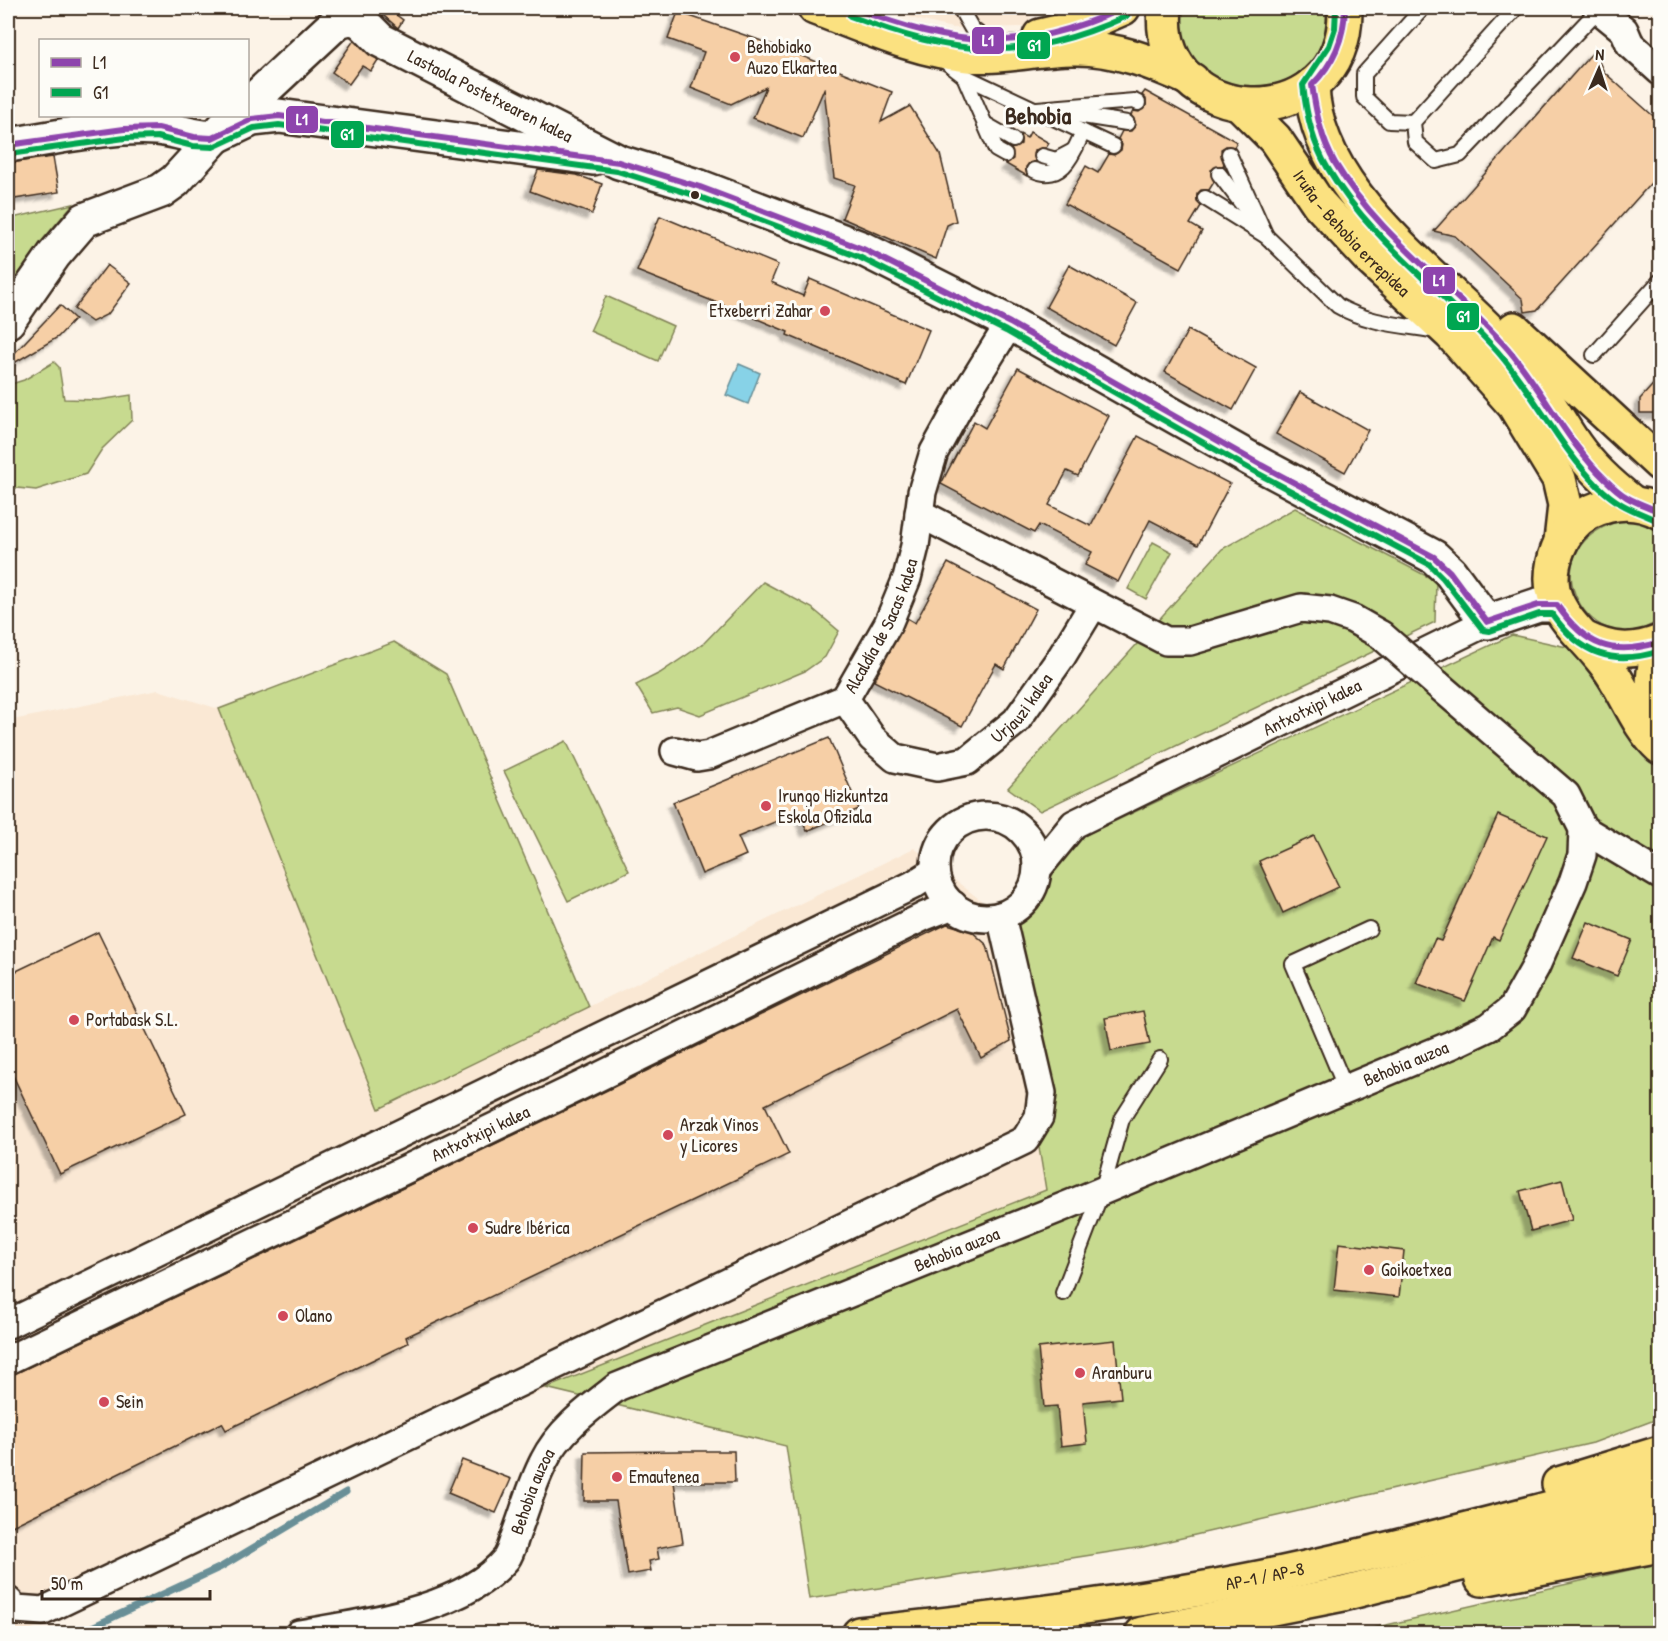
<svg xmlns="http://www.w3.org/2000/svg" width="1668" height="1641" font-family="'Patrick Hand',sans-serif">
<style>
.built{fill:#fae8d4}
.green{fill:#c7da8f;stroke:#818256;stroke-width:1.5}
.water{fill:#87d2e7;stroke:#698f97;stroke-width:1.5}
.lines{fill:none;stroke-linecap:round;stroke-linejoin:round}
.stream{stroke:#698f97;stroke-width:7}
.building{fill:#f6cfa6;stroke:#3b2a1e;stroke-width:1.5;filter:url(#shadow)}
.lane-casing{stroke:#3b2a1e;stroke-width:18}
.street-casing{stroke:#3b2a1e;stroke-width:32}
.secondary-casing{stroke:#3b2a1e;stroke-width:38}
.primary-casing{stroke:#3b2a1e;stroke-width:38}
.highway-casing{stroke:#3b2a1e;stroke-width:38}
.lane{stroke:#fdfcf7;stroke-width:14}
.street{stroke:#fdfcf7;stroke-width:27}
.secondary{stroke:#fdfcf7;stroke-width:33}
.primary{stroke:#fbe180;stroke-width:33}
.highway{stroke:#fbe180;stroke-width:33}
.street-bridge-casing{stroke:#3b2a1e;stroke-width:32;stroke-linecap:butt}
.street-bridge{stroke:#fdfcf7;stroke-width:27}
.bus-1-casing{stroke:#fdfcf7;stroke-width:10}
.bus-2-casing{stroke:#fdfcf7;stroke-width:10}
.bus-1{stroke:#8e44ad;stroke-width:6}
.bus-2{stroke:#00a651;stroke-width:6}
.poi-dot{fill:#d1495b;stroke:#fdfcf7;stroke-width:2}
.bus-dot{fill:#3b2a1e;stroke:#fdfcf7;stroke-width:2}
.labels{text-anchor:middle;stroke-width:6;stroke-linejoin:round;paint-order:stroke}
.poi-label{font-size:18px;fill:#3b2a1e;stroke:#fdfcf7;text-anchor:start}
.street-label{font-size:18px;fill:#3b2a1e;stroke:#fdfcf7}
.district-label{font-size:24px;font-weight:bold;fill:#3b2a1e;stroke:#fdfcf7}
.line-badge{stroke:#fdfcf7;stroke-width:2}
.badge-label{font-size:16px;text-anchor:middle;font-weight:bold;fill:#fff}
</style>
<defs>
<filter id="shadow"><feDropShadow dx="-5.5" dy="5.5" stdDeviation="1.5" flood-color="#0004"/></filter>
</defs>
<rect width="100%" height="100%" fill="#fcf3e7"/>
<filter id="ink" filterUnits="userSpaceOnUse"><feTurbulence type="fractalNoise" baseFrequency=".0167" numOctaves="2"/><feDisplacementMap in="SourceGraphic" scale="12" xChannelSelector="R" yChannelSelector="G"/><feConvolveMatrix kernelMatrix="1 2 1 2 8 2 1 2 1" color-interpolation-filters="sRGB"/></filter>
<g filter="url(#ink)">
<g class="built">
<polygon points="884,8 1033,8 1029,27 952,28 915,19"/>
<polygon points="158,690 219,709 379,1109 914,848 1001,916 1046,1190 365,1462 24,1633 8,1633 8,721"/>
</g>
<g class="green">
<path d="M1182,8h144c7,109 -157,100 -144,0z"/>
<polygon points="73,204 40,243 8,294 8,219"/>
<polygon points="606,296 673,326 658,361 590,331"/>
<polygon points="54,362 59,367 64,399 99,400 131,395 132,420 102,449 86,474 36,490 8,487 8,385 24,380"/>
<polygon points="1295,508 1436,581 1435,622 1040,811 1008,788 1222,549"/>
<path d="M1620,521h19l21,12v86c-67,52 -139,-70 -40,-98z"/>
<polygon points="1153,542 1172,552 1146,599 1128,589"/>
<polygon points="763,582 812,608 839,631 825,657 805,671 700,715 677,707 653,713 636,685 660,673 703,644"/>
<polygon points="1512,635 1571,648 1660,770 1660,1418 1593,1443 1143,1547 809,1599 786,1446 546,1388 1046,1190 1001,916 1079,838"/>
<polygon points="394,642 446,674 589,1007 379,1109 219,709"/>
<polygon points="566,741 629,871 568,901 504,771"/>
<polygon points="1660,1563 1660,1633 1351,1633"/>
</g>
<polygon class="water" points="739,364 760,373 748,404 726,395"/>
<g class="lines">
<polyline class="stream" points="77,1634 221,1567 346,1492"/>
</g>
<g class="building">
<polygon points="375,8 387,8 403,20 398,28"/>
<polygon points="678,12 782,48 892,92 881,122 910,106 940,154 956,221 947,225 936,259 842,218 855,185 834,178 824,89 803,138 753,118 766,87 731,104 691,88 704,52 668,39"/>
<polygon points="354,40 378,60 371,71 362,66 349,84 332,72"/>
<polygon points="1594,51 1604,72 1660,122 1660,173 1537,310 1525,312 1523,299 1455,236 1434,231"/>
<polygon points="1145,91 1237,142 1234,147 1226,146 1221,149 1224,165 1211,170 1214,182 1209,190 1201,190 1197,194 1197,202 1201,206 1190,224 1202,231 1181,268 1065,204 1086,166 1098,173 1109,154 1114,155 1121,150 1122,145 1118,139 1122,131 1131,131 1136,125 1131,115 1133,111 1139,112 1146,106 1146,99 1142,95"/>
<polygon points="1030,132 1049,143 1046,148 1035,150 1035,161 1026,167 1027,176 1006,164 1013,159 1011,149 1021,144 1020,134 1027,138"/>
<polygon points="53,157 59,192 8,200 8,163"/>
<polygon points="538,170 577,175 602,184 592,214 530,191"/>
<polygon points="660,216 778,265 771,282 803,296 810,279 929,330 906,385 787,335 788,332 755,318 637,271"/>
<polygon points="107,265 131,283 108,314 92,322 74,309"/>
<polygon points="1069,265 1137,303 1114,345 1046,307"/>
<polygon points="60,305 75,319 58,337 9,366 8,360"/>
<polygon points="1188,330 1256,368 1233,410 1165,372"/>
<polygon points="1018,368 1109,416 1078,476 1067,471 1049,505 1091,526 1138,436 1230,484 1198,545 1150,520 1118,582 1085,565 1092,552 1039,525 1034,533 941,484 974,421 985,428"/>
<polygon points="1660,377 1660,413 1640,413 1640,399"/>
<polygon points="1300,392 1368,430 1345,472 1276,434"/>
<polygon points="948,563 1036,609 1004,669 996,664 962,726 874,681 907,618 915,623"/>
<polygon points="829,738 859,809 807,831 799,812 738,837 746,855 702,874 673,802"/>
<polygon points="1498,815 1547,836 1499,940 1493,937 1465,1001 1416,983 1435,939 1441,941"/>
<polygon points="1314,836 1339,887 1283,913 1259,861"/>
<polygon points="1588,922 1632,940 1617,976 1573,958"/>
<polygon points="947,924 971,931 987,945 1011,1041 981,1058 957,1009 765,1105 789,1154 406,1337 408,1343 226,1430 222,1423 8,1528 8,1377 589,1099"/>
<polygon points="98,932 186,1114 60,1174 8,1065 8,975"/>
<polygon points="1143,1011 1150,1044 1111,1051 1105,1018"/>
<polygon points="1562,1180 1572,1220 1531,1231 1520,1191"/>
<polygon points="1339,1243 1404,1251 1399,1297 1334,1290"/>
<polygon points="1115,1340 1121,1398 1083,1402 1087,1443 1061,1446 1057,1406 1044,1407 1038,1348"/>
<polygon points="680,1451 734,1451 735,1482 674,1482 683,1543 657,1548 659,1559 649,1561 651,1571 628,1575 616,1501 584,1501 585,1452"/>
<polygon points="462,1460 511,1479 496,1513 448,1493"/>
</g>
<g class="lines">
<defs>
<g id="lane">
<polyline points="960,8 972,29 988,41"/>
<polyline points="1516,8 1413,122 1415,142 1436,161 1460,155 1599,9"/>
<polyline points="942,59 964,76 1113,146"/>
<polyline points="964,76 996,150 1005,155"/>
<polyline points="1037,109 1134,101 1138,103"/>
<polyline points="1064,113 1127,123"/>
<polyline points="1413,122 1389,121 1364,97 1364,74 1423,8"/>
<polyline points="985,124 1013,140"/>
<polyline points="1229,154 1266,236"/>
<polyline points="1042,156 1056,160 1073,151"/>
<path d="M1034,170c29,13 39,-17 49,-38"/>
<polyline points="1219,174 1252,217"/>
<path d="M1205,198l61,38 72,70c31,18 65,19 100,25"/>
<polyline points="1594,355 1660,281"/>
<polyline points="1346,1089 1293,964 1369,929"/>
<polyline points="1063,1293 1102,1191 1122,1119 1160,1059"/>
</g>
<g id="street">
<polyline points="1067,8 1078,17 1093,21"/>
<polyline points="1597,8 1624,30 1630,44 1660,71"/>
<polyline points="919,513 1166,641 1190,641 1301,608 1330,611 1353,619 1381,635"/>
<path id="s1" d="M845,699l27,39 23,20 42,9 30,-6 49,-40 46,-65 31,-51"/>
<path id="s2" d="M675,751l22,6 12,-2 136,-56 43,-75 19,-46 8,-32 7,-54 12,-40 33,-60 43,-69"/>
<circle cx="986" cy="867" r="51"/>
<polyline points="1583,829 1660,875"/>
<path id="s3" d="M1038,868l36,-44 413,-202"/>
<polyline points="8,1324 913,885 935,871"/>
<path id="s4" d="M8,1360l574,-275 343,-169 28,-11"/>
<polyline points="8,1601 16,1609 43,1611 1025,1140 1039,1117 1042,1093 1001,916"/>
<path id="s5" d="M299,1634c63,-11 164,-23 207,-75 5,-7 7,-17 10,-25 9,-24 16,-50 28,-73 15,-31 46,-53 73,-74l468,-189 366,-153 38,-18 23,-18 23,-41 38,-86 9,-27 1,-26 -17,-34 -129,-111"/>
</g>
<g id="secondary">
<path id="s6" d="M355,8l5,12 20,20 239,122 81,25 163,62 147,74 251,142 173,92 16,15 37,50 51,-17h19"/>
<polyline points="248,105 338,21 349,18 360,20"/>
<polyline points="212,138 252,119 279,116 593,158"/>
<path d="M8,145c48,-7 100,-20 149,-17 19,2 36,9 55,10"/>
<polyline points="8,321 54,255 84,220 161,191 175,181 228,123"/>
</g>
<g id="primary">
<path d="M815,8c49,18 99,42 153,47 35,3 70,-7 105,-7 41,-1 82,15 119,32"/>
<path d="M1165,8c-13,122 183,134 180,0"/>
<polyline points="1040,36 1079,27 1123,8"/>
</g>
<g id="highway">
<path d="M1312,85c3,116 143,198 210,281 21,25 35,53 53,79 16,23 36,41 58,58"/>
<path id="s7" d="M1241,105l34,34 44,65 52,56 80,74 63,71 45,74 6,26 -4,36"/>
<polyline points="1514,329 1660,464"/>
<path d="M1660,512c-22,-12 -47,-11 -70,0 -15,8 -26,22 -32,37 -23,58 24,80 52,121 17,25 28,57 50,77"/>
<path d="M1584,638c27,13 48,15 76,4"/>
<path d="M1660,645c-7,24 -11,45 0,68"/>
<polyline points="1559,1484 1660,1453"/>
<polyline points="1482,1579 1660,1545"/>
<path id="s8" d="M859,1634c136,-15 271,-30 405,-57 133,-28 265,-64 396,-97"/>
<polyline points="1142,1634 1343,1594 1660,1513"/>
</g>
</defs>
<use href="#lane" class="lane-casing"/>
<use href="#street" class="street-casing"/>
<use href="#secondary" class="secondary-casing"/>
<use href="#primary" class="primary-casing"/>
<use href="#highway" class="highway-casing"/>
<use href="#lane" class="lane"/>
<use href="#street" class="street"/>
<use href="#secondary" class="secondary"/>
<use href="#primary" class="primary"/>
<use href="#highway" class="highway"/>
<defs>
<polyline id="street-bridge" points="1381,635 1437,684"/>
</defs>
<use href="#street-bridge" class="street-bridge-casing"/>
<use href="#street-bridge" class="street-bridge"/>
<defs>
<g id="bus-1">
<path d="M853,8c103,39 167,47 270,0"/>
<path d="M1345,8c-1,31 -11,55 -33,77 4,27 9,54 23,78 44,74 117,122 173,186 35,41 60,95 98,131 21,21 29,21 54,32"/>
<path d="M8,145l116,-16 34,-1 36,9 18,1 40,-19 27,-3 340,46 81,25 163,62 147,74 251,142 173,92 16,15 37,50 51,-17h19c28,41 55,52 103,37"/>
</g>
<g id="bus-2">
<path d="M1336,8l-1,20 -6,18 -26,39c3,28 9,57 24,82 43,73 114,122 170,184 37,42 62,96 101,135 21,20 33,23 58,34"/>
<path d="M850,16c105,40 172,48 277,0"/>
<path d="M9,154l116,-16 32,-1 36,9 20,1 41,-19 25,-3 338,46 80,25 162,61 147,74 251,142 172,91 14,14 40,52 7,1 49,-17h13c29,41 61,52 108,37"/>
</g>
</defs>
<use href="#bus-1" class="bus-1-casing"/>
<use href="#bus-2" class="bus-2-casing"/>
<use href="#bus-1" class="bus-1"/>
<use href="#bus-2" class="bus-2"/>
</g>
</g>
<g class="poi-dot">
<circle cx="735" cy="57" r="6"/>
<circle cx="825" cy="311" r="6"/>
<circle cx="766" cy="806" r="6"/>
<circle cx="74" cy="1020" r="6"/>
<circle cx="668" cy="1135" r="6"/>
<circle cx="473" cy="1228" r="6"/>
<circle cx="1369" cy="1270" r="6"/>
<circle cx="283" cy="1316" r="6"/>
<circle cx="1080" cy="1373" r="6"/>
<circle cx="104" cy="1402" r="6"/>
<circle cx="617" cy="1477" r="6"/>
</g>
<circle class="bus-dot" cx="695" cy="195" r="5"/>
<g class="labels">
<g class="poi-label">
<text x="747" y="53">Behobiako<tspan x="747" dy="21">Auzo Elkartea</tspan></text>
<text x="813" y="317" text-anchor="end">Etxeberri Zahar</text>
<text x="778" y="802">Irungo Hizkuntza<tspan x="778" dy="21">Eskola Ofiziala</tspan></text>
<text x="86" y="1026">Portabask S.L.</text>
<text x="680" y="1131">Arzak Vinos<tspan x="680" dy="21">y Licores</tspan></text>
<text x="485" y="1234">Sudre Ibérica</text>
<text x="1381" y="1276">Goikoetxea</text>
<text x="295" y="1322">Olano</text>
<text x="1092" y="1379">Aranburu</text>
<text x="116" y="1408">Sein</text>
<text x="629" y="1483">Emautenea</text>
</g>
<g class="street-label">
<text dy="6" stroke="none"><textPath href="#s6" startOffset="165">Lastaola Postetxearen kalea</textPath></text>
<text dy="6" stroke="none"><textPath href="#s7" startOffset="170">Iruña - Behobia errepidea</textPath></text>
<text dy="6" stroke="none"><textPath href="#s2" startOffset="264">Alcaldía de Sacas kalea</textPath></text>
<text dy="6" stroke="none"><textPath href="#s1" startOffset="228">Urjauzi kalea</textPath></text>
<text dy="6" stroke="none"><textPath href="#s3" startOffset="322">Antxotxipi kalea</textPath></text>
<text dy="6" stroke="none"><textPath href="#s5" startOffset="1287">Behobia auzoa</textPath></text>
<text dy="6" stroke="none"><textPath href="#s4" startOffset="524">Antxotxipi kalea</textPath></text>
<text dy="6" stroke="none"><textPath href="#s5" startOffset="801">Behobia auzoa</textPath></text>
<text dy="6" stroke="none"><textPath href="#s5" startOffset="297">Behobia auzoa</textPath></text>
<text dy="6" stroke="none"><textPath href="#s8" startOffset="410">AP-1 / AP-8</textPath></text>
</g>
<g class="district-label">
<text x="1038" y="124">Behobia</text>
</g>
</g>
<g class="line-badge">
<rect x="971" y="26" width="34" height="29" rx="6" fill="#8e44ad"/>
<rect x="1016" y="31" width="35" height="29" rx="6" fill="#00a651"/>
<rect x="285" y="105" width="34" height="29" rx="6" fill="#8e44ad"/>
<rect x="330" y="120" width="35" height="29" rx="6" fill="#00a651"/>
<rect x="1422" y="266" width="34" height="29" rx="6" fill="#8e44ad"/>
<rect x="1446" y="302" width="34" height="29" rx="6" fill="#00a651"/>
</g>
<g class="badge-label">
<text x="988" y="46">L1</text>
<text x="1034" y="51">G1</text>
<text x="302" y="125">L1</text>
<text x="347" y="140">G1</text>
<text x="1439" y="286">L1</text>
<text x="1463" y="322">G1</text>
</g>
<rect width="1668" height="1641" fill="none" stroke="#fdfcf7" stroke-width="30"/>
<rect x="15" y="15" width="1638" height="1611" fill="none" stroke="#3b2a1e" stroke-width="2" filter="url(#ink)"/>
<rect x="39" y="39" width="210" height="78" fill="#fdfcf7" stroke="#afa8a0" stroke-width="1.5"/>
<rect x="51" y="58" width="30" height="9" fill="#8e44ad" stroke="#afa8a0" stroke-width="1.5"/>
<text x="93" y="69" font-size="18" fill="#3b2a1e">L1</text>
<rect x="51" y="88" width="30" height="9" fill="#00a651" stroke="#afa8a0" stroke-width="1.5"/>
<text x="93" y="99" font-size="18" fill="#3b2a1e">G1</text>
<g transform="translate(1599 69) rotate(3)" stroke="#fdfcf7" stroke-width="4.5" paint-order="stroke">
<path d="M0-4.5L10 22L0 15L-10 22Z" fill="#3b2a1e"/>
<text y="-9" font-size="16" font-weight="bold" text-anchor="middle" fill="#3b2a1e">N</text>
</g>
<path d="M42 1590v9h168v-9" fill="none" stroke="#3b2a1e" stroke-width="3"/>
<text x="51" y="1590" font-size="18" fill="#3b2a1e" stroke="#fdfcf7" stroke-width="4.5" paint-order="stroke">50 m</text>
</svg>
